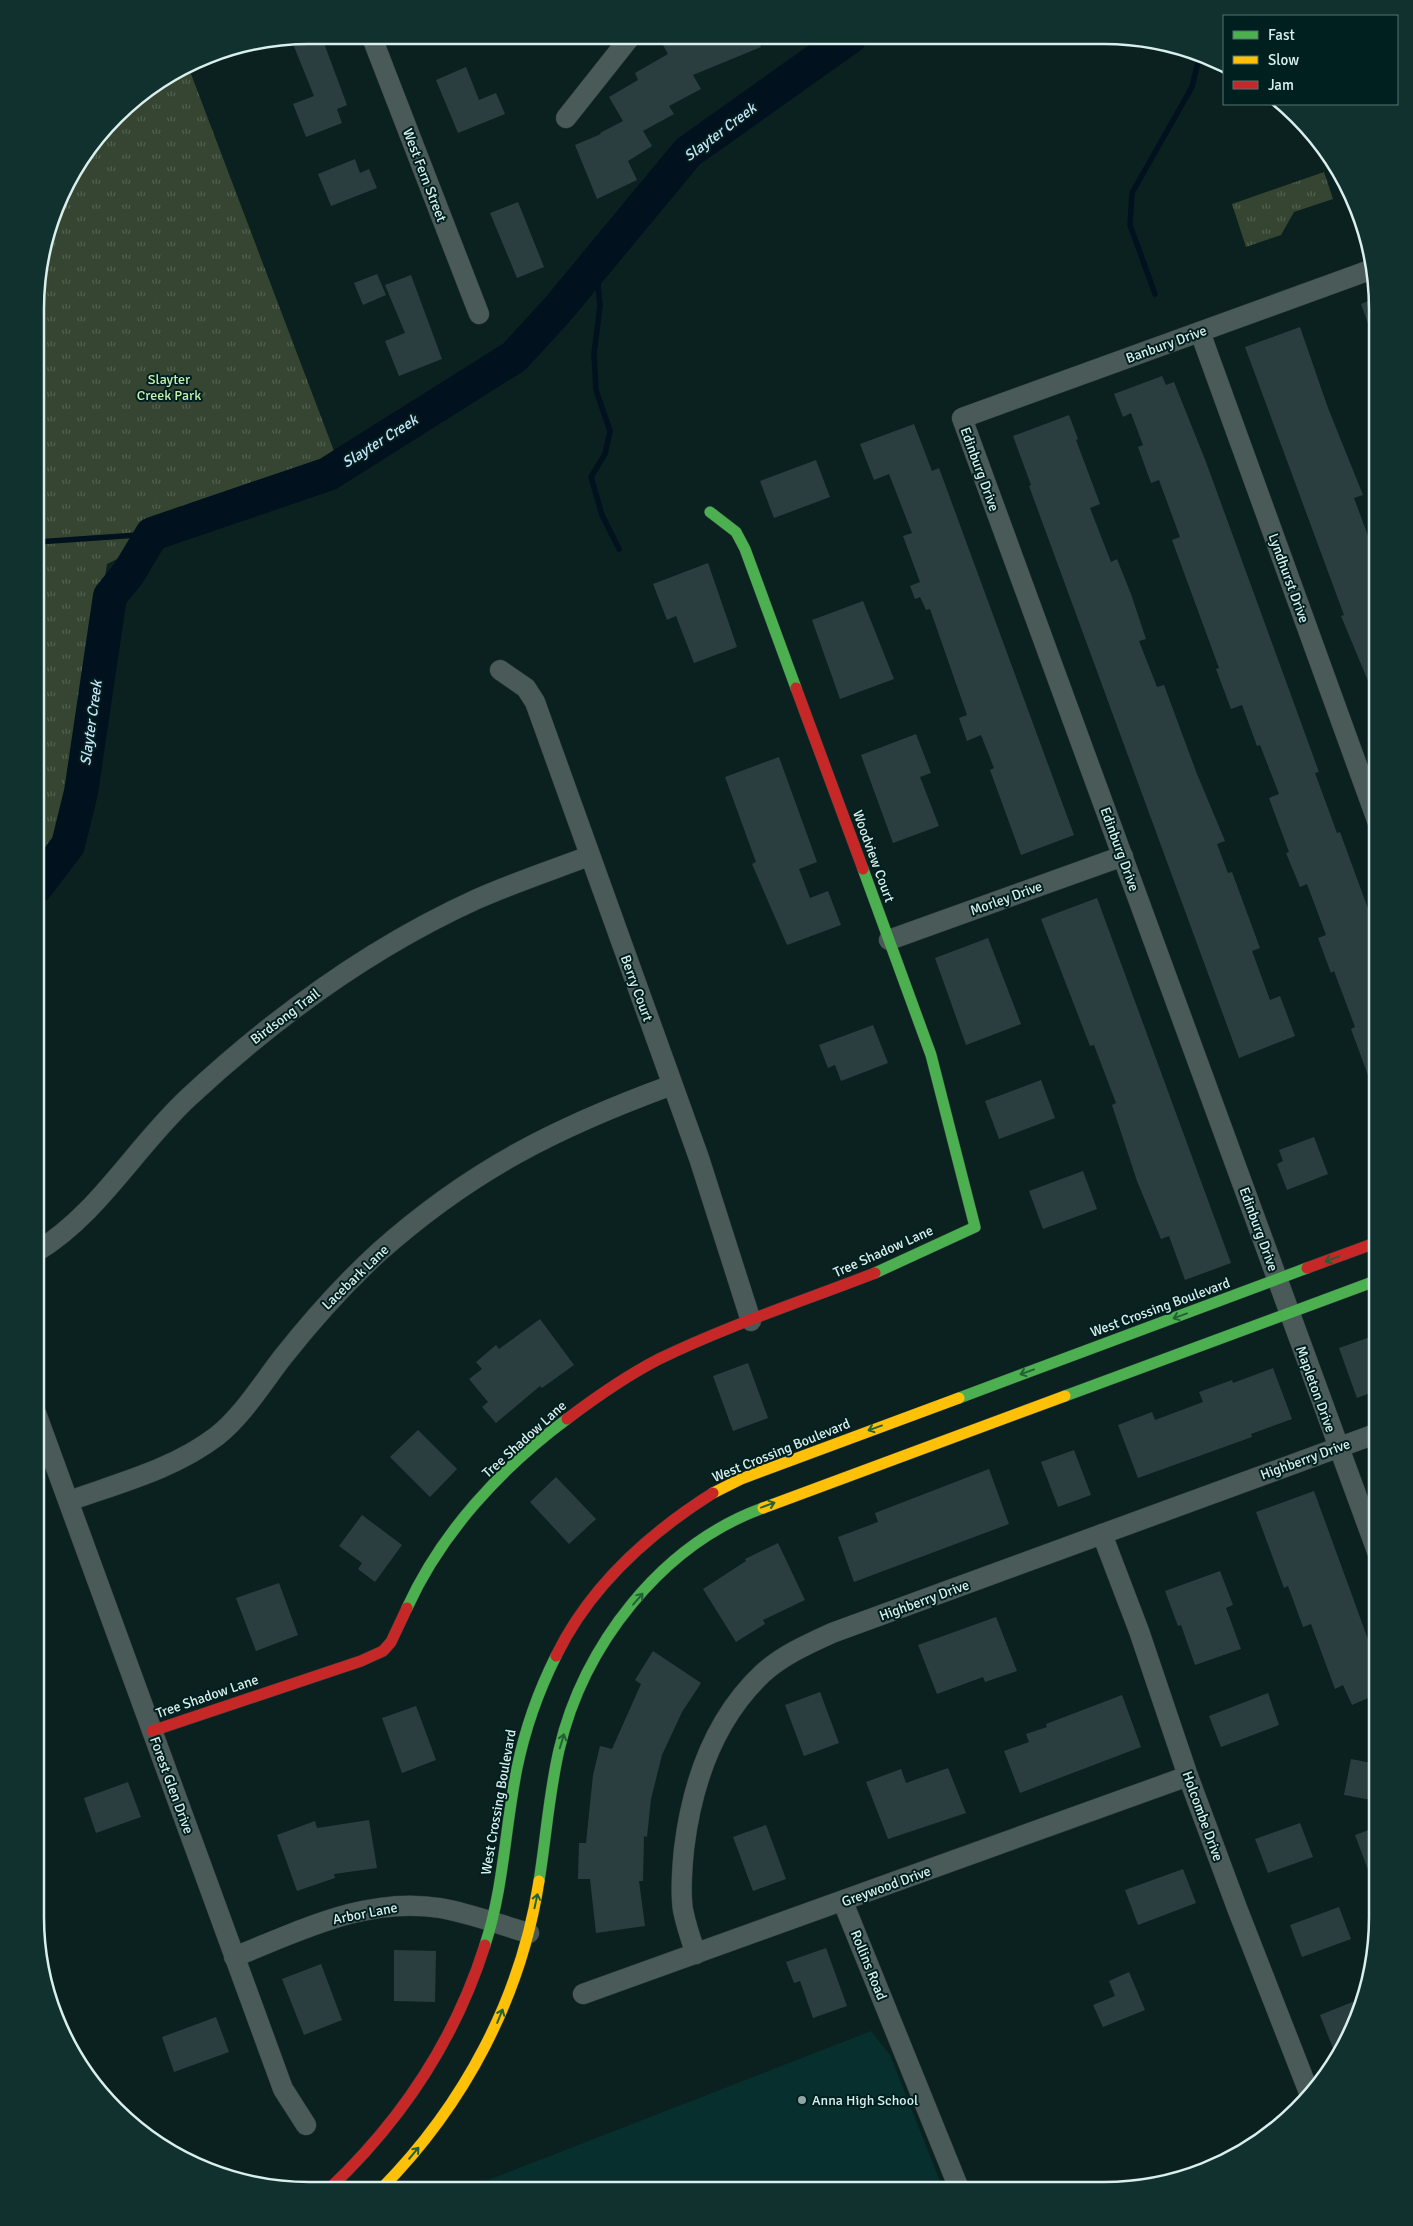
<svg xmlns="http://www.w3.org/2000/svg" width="1413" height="2226" font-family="Signika,sans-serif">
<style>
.built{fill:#062f2d}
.grass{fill:url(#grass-tufts)}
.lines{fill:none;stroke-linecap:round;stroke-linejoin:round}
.stream{stroke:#01111e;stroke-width:5.5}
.river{stroke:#01111e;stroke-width:34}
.building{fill:#2a3e40}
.street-casing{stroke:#2e3c3b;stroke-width:21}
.fast-casing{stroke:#2e3c3b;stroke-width:12}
.slow-casing{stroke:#2e3c3b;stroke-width:12}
.jam-casing{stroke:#2e3c3b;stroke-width:12}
.street{stroke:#495a59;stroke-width:20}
.fast{stroke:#4caf50;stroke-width:11}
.slow{stroke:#ffc107;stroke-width:11}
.jam{stroke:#c62828;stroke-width:11}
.oneway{stroke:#226035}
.poi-dot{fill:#91a7a5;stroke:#00201f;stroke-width:2}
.labels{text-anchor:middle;stroke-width:4;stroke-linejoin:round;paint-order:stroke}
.street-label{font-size:14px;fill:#d9efed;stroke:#00201f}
.park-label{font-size:14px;fill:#c6efac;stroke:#00201f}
.poi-label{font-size:14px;fill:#d9efed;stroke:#00201f;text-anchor:start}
.water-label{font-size:15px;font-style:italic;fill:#cae2f8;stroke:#00201f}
.rim{fill:none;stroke:#d9efed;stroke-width:2.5}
</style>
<defs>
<pattern id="grass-tufts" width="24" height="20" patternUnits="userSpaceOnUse" patternTransform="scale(1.25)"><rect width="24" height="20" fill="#364531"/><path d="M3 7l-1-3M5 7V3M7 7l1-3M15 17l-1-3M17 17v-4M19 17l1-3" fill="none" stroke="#52604f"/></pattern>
</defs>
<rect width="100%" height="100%" fill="#0a2120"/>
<polygon class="built" points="871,2031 890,2055 944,2191 465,2189"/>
<g class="grass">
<polygon points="188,66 334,451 320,460 107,564 66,831 36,870 37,273 63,187 128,103"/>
<polygon points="1324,172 1333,199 1294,212 1281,235 1246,247 1232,204"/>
</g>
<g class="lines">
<g class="stream">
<polyline points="596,263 600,306 594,354 596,390 610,431 605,454 591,477 602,515 619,549"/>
<polyline points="1155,294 1130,225 1132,193 1192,87 1200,54"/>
<polyline points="37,542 152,534"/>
</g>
<polyline class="river" points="36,887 68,845 81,792 110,596 128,574 152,534 328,474 514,357 558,309 688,152 850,37"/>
</g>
<g class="building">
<polygon points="309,35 321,35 347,105 337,109 342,123 306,137 293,104 314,96 291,39"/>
<polygon points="658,36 756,36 761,47 693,75 701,89 669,106 674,114 643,131 652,146 628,161 637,180 597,199 575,145 601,134 600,133 623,121 609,97 638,80 635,73 668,54"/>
<polygon points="466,67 479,100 496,93 505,114 458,133 436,80"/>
<polygon points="355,159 360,173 369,169 377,188 331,206 318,174"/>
<polygon points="518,202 544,267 517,278 490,213"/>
<polygon points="377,274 386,295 363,305 354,283"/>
<polygon points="411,275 442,359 399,376 385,341 405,333 385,285"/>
<polygon points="1376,298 1378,309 1376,346 1361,304"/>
<polygon points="1300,327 1328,408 1363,495 1354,498 1374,552 1378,551 1378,705 1341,616 1344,615 1245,347"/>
<polygon points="1162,376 1166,385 1174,382 1206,462 1319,772 1315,773 1337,833 1340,832 1378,936 1378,1096 1376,1097 1351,1029 1355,1027 1334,971 1331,973 1318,938 1326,935 1307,884 1300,887 1286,853 1289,852 1269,798 1279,794 1260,745 1257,746 1242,705 1231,709 1216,669 1219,668 1172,540 1180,537 1159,480 1151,483 1138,447 1143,445 1131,413 1123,417 1114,394"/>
<polygon points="1069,415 1078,439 1076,440 1100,504 1090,508 1111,562 1117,559 1131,594 1146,639 1139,641 1157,687 1164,685 1197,774 1225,841 1217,844 1228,873 1232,872 1260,948 1252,951 1270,1000 1280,996 1295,1036 1239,1058 1029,486 1031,485 1013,436"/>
<polygon points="914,424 932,471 939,468 1074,835 1021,855 990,770 994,768 981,735 967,741 959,718 967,715 930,609 926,610 920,597 915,599 910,586 920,582 903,536 912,533 889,474 874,480 860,444"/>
<polygon points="816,460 830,497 774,518 760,481"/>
<polygon points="708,563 737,647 694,663 676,616 667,620 653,584"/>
<polygon points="863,601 894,679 840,699 812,620"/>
<polygon points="916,734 931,773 920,777 939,826 893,843 861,755"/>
<polygon points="779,757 817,862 799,869 810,898 828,891 841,925 787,945 752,864 756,862 725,777"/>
<polygon points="1097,898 1231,1263 1185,1280 1169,1236 1161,1239 1137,1181 1112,1105 1116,1103 1094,1045 1090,1046 1041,919"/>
<polygon points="988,938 1021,1024 966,1045 935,958"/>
<polygon points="873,1025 888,1063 841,1081 835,1065 828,1068 819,1045"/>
<polygon points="1041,1080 1055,1118 999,1139 985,1101"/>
<polygon points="1314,1137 1328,1174 1287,1190 1277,1164 1283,1161 1279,1150"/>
<polygon points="1083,1171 1097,1209 1043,1229 1029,1191"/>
<polygon points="540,1319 574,1365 542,1388 540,1386 496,1423 482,1407 488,1402 469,1379 482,1369 476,1362 496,1345 499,1349"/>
<polygon points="1373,1336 1378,1347 1378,1390 1357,1398 1339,1348"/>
<polygon points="748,1363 768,1418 733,1431 713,1376"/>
<polygon points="1273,1368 1292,1419 1251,1434 1252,1437 1138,1478 1118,1425 1152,1412 1155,1420 1203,1402 1199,1392 1232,1380 1233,1383"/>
<polygon points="418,1430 457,1469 430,1497 390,1457"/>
<polygon points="1074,1450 1091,1495 1058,1507 1041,1462"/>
<polygon points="989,1469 1009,1524 854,1582 838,1537 878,1522 875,1513"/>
<polygon points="556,1477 596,1519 569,1544 530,1502"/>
<polygon points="1314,1491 1377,1664 1377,1694 1352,1705 1343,1685 1335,1689 1311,1624 1303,1627 1288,1586 1284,1588 1256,1512"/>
<polygon points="362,1515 402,1545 375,1582 358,1569 362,1563 339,1546"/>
<polygon points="778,1543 805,1600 763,1620 765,1624 736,1642 703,1589 746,1561 745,1559"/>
<polygon points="1220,1571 1233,1605 1226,1608 1241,1649 1195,1665 1181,1625 1178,1626 1165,1591"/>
<polygon points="279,1583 298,1635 256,1651 236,1598"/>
<polygon points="996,1617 1017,1671 985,1682 983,1677 937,1694 918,1645"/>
<polygon points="653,1651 701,1683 682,1712 662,1755 651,1799 647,1837 644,1836 643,1881 639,1881 645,1926 596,1933 590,1879 578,1879 579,1843 586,1843 593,1775 600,1746 612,1749 641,1684 635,1680"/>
<polygon points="820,1692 839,1743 804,1756 785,1705"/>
<polygon points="1268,1693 1279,1725 1221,1747 1209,1716"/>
<polygon points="1122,1695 1141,1747 1020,1793 1004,1751 1029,1742 1026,1734 1047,1727 1046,1724"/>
<polygon points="416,1706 436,1760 402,1773 382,1718"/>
<polygon points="1351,1759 1377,1764 1377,1801 1344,1795"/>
<polygon points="948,1768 966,1813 888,1839 866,1782 901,1769 906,1783"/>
<polygon points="128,1782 141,1817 96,1833 84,1798"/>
<polygon points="369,1820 377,1868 334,1874 335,1878 297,1891 277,1835 315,1821 317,1828"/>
<polygon points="1300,1823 1313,1857 1268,1873 1255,1839"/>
<polygon points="766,1825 786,1879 753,1891 733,1837"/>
<polygon points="1377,1827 1377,1891 1376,1891 1355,1835"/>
<polygon points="1183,1869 1196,1903 1138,1925 1125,1890"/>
<polygon points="1339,1907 1351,1939 1302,1957 1290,1925"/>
<polygon points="826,1948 847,2006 813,2018 800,1981 794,1983 786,1962"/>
<polygon points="394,1950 436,1951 435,2002 394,2001"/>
<polygon points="321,1964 342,2020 304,2035 282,1979"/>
<polygon points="1129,1972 1145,2010 1103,2027 1093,2005 1115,1996 1109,1981"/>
<polygon points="1365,1997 1363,2005 1336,2056 1320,2015"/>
<polygon points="216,2017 229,2052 174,2072 162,2037"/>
</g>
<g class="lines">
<defs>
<g id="street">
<polyline points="371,35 479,314"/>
<polyline points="566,118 631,36"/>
<polyline points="1370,270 962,418 1378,1554"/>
<polyline points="1200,332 1378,823"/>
<polyline points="500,670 526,688 535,702 699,1158 751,1321"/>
<polyline points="889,940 1123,856"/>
<path d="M36,1252c63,-38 99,-105 153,-155 86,-80 180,-149 288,-198 36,-16 75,-29 112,-43"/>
<polyline points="36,1413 283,2089 306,2125"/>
<path d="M69,1501c50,-18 105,-32 148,-65 26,-21 45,-52 65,-78 30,-38 61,-73 97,-106 92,-82 178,-125 293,-167"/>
<polyline points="1102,1534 1139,1631 1188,1776 1237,1908 1310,2095"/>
<polyline points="843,1902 960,2191"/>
<path d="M696,1954c-5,-14 -10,-29 -13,-44 -3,-19 -1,-41 1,-61 8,-66 29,-129 79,-176 20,-18 45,-29 69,-40l546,-200"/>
<path d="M234,1957c66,-26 133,-61 206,-49 30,5 60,17 89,25"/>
<polyline points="583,1994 1188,1776"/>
</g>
<g id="fast">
<polyline points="710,512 736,532 745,549 796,688"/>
<polyline points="863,869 931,1055 975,1227 875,1273"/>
<polyline points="1065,1396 1378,1280"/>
<polyline points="959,1398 1307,1268"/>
<path d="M407,1608c34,-75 94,-140 160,-189"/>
<path d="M539,1881c7,-43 10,-88 20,-131 24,-104 102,-205 204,-242"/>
<path d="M485,1945c19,-58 20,-118 32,-177 8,-39 21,-76 39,-112"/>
</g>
<g id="slow">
<polyline points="713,1493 741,1479 959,1398"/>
<polyline points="763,1508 1065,1396"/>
<path d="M381,2189c83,-84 140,-191 158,-308"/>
</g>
<g id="jam">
<polyline points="796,688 863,869"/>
<polyline points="1307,1268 1378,1242"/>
<path d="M567,1419c29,-22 59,-43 92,-60 70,-34 144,-58 216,-86"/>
<path d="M556,1656c34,-70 92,-122 157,-163"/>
<polyline points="152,1731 361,1661 383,1651 391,1642 407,1608"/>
<path d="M329,2189c72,-68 126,-149 156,-244"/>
</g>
</defs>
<use href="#street" class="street-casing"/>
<use href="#fast" class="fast-casing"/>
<use href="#slow" class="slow-casing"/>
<use href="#jam" class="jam-casing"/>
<use href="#street" class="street"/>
<use href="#fast" class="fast"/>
<use href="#slow" class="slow"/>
<use href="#jam" class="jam"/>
</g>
<defs><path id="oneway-shaft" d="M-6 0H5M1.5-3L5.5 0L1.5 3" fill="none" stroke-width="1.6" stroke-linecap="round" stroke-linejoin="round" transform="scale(1.25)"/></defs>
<g class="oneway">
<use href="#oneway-shaft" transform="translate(1332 1259) rotate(159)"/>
<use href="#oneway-shaft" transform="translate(1180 1316) rotate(160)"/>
<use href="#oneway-shaft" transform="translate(1027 1372) rotate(160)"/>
<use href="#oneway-shaft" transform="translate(875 1428) rotate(160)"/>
<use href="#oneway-shaft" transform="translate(768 1505) rotate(-20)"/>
<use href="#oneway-shaft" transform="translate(638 1599) rotate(-49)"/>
<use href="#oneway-shaft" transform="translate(562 1741) rotate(-73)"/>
<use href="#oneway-shaft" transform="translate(536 1901) rotate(-78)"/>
<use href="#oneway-shaft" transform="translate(500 2016) rotate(-68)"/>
<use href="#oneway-shaft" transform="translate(414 2153) rotate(-50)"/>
</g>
<circle class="poi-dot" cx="802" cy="2100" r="5"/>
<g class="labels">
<g class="street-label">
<text transform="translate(425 175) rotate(69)" y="5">West Fern Street</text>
<text transform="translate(1166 344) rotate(-20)" y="5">Banbury Drive</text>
<text transform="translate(980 469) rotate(70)" y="5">Edinburg Drive</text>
<text transform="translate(1289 578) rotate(70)" y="5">Lyndhurst Drive</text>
<text transform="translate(1120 849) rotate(70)" y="5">Edinburg Drive</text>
<text transform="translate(874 856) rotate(70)" y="5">Woodview Court</text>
<text transform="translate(1006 898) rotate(-20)" y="5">Morley Drive</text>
<text transform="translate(637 988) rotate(70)" y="5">Berry Court</text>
<text transform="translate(285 1016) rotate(-37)" y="5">Birdsong Trail</text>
<text transform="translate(1259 1229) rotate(70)" y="5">Edinburg Drive</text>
<text transform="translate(883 1251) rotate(-24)" y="5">Tree Shadow Lane</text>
<text transform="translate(355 1277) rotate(-44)" y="5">Lacebark Lane</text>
<text transform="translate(1160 1307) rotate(-20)" y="5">West Crossing Boulevard</text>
<text transform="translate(1316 1389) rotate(70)" y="5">Mapleton Drive</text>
<text transform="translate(524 1439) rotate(-42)" y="5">Tree Shadow Lane</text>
<text transform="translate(781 1450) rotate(-22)" y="5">West Crossing Boulevard</text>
<text transform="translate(1305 1459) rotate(-20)" y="5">Highberry Drive</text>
<text transform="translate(924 1600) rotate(-20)" y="5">Highberry Drive</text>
<text transform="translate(207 1696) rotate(-19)" y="5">Tree Shadow Lane</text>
<text transform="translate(172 1785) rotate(70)" y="5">Forest Glen Drive</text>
<text transform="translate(498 1802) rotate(-80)" y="5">West Crossing Boulevard</text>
<text transform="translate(1203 1816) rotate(70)" y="5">Holcombe Drive</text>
<text transform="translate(886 1886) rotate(-20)" y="5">Greywood Drive</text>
<text transform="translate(365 1913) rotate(-11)" y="5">Arbor Lane</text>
<text transform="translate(869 1965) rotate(68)" y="5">Rollins Road</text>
</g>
<g class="park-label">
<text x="169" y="384">Slayter<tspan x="169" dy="16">Creek Park</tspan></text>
</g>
<g class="poi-label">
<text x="812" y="2105">Anna High School</text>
</g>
<g class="water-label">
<text transform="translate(720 132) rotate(-37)" y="5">Slayter Creek</text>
<text transform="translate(380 441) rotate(-32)" y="5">Slayter Creek</text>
<text transform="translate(91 723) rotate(-82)" y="5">Slayter Creek</text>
</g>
</g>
<path d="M0 0H1413V2226H0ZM309 44H1104A265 265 0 0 1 1369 309V1917A265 265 0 0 1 1104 2182H309A265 265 0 0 1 44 1917V309A265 265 0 0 1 309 44Z" fill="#11312f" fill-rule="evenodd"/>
<path class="rim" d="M309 44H1104A265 265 0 0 1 1369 309V1917A265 265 0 0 1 1104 2182H309A265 265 0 0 1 44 1917V309A265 265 0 0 1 309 44Z"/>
<rect x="1223" y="15" width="175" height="90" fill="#00201f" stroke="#577371"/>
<rect x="1233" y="31" width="25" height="8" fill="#4caf50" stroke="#577371"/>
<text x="1268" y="40" font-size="15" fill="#d9efed">Fast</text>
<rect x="1233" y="56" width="25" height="8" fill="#ffc107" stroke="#577371"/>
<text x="1268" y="65" font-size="15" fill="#d9efed">Slow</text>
<rect x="1233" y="81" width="25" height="8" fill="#c62828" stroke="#577371"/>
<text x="1268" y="90" font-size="15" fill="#d9efed">Jam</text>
</svg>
